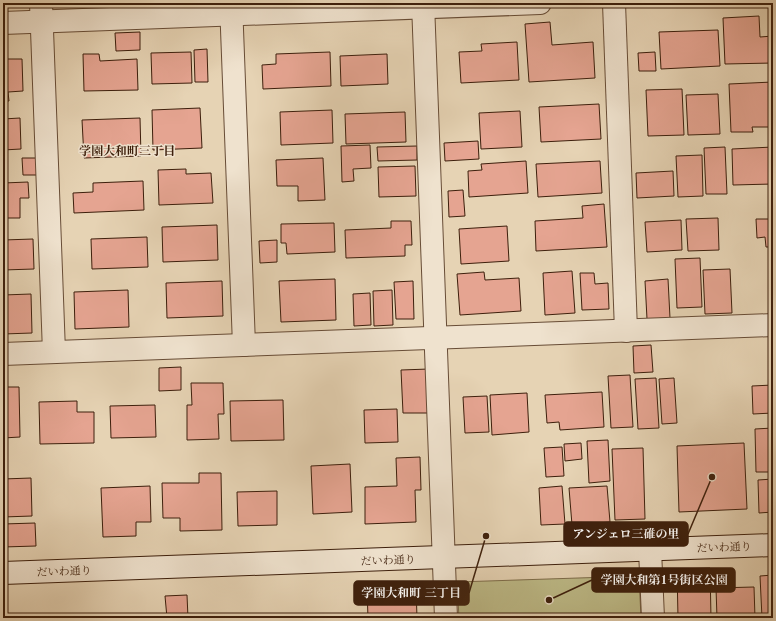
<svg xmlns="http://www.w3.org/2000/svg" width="776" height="621" font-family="'Old Standard TT','Noto Serif JP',serif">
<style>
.green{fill:#bdba87;stroke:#7d6c4a}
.building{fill:#e5a491;stroke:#3d1f0c}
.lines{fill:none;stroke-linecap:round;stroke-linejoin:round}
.street-casing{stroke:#674c36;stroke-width:24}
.secondary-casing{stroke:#3d1f0c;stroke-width:24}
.street{stroke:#efe2ce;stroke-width:22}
.secondary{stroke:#efe2ce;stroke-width:22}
.labels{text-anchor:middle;stroke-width:3;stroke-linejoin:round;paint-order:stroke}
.street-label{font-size:11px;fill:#3d1f0c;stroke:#efe2ce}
.neighbourhood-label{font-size:12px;font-weight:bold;fill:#3d1f0c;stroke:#efe2ce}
.leader{fill:none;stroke:#3d1f0c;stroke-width:1.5}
.callout-dot{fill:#3d1f0c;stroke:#efe2ce;stroke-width:1.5}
.callout{fill:#3d1f0c;stroke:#3d1f0c;stroke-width:1.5}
.callout-label{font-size:12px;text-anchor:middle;font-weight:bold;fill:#fff}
</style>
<rect width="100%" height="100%" fill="#e6d3b4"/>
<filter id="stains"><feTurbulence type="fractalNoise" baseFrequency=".005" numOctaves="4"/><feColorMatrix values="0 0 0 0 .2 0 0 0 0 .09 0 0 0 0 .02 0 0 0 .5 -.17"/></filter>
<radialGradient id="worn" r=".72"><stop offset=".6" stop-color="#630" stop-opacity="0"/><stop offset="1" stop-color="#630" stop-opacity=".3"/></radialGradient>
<polygon class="green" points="639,576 641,618 459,618 457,582"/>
<g class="building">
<polygon points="82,3 126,3 82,5"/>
<polygon points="759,16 760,37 773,36 773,63 725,64 723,18"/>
<polygon points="550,22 552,45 593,42 595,78 529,82 525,24"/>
<polygon points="718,30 720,66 661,69 659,32"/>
<polygon points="140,32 140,50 116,51 115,33"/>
<polygon points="517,42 519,80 461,83 459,52 482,51 481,44"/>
<polygon points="207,49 208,82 195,82 194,50"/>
<polygon points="191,52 192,83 152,84 151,53"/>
<polygon points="330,52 331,86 263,89 262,65 276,64 276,54"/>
<polygon points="655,52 656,71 639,71 638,53"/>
<polygon points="83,54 99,54 100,61 137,59 138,90 84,91"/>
<polygon points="387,54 388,84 341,86 340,56"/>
<polygon points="3,59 22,59 23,91 8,92 9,101 3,101"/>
<polygon points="773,82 773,127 752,127 753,132 731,132 729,84"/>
<polygon points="682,89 684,135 648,136 646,90"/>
<polygon points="718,94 720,134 688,135 686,95"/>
<polygon points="599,104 601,139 541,142 539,107"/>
<polygon points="200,108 202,148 153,150 152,110"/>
<polygon points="332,110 333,143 281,145 280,112"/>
<polygon points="520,111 522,147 481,149 479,113"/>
<polygon points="405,112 406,142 346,144 345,114"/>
<polygon points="20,118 21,149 3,150 3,119"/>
<polygon points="140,118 141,156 84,158 82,120"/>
<polygon points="478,141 479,159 445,161 444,143"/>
<polygon points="370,145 371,168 353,169 354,181 342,182 341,146"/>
<polygon points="417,146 417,160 378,161 377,147"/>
<polygon points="725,147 727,194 706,194 704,148"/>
<polygon points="773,147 773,184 733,185 732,149"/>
<polygon points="702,155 703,196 678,197 676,156"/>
<polygon points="22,158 39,158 39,175 23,175"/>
<polygon points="323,158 325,200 298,201 298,186 277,186 276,160"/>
<polygon points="526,161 528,193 469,197 468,171 482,170 481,164"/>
<polygon points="600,161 602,193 538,197 536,164"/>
<polygon points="415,166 416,196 379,197 378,167"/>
<polygon points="186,169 186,174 211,173 213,203 159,205 158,170"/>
<polygon points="673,171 674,196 637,198 636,173"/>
<polygon points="143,181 144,210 74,213 73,193 93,192 93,183"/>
<polygon points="28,182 29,198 20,198 20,218 3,218 3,183"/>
<polygon points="463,190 465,216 449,217 448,191"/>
<polygon points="604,204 607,247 536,251 535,221 583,218 582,206"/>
<polygon points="772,210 773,247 766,247 765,237 757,238 756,219 772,219"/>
<polygon points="718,218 719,250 688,251 686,219"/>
<polygon points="681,220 682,250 647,252 645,222"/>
<polygon points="391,221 411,221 412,245 405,245 405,256 346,258 345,230 391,228"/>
<polygon points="334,223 335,252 287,254 286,243 281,243 281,224"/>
<polygon points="217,225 218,260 163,262 162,227"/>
<polygon points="507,226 509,261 461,264 459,229"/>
<polygon points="147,237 148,267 92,269 91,239"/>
<polygon points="33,239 34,269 3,270 3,240"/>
<polygon points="277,240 277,262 260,263 259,241"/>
<polygon points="700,258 702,307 677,308 675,259"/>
<polygon points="771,258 773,258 773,308"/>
<polygon points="730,269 732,313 705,314 703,270"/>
<polygon points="572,271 575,313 545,315 543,273"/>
<polygon points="484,272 485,280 519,278 521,311 460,315 457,274"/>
<polygon points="580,273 594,273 595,284 608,283 609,309 582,310"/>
<polygon points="335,279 336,320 281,322 279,281"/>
<polygon points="668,279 670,318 647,319 645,281"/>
<polygon points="222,281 223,316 167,318 166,283"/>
<polygon points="413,281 414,319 396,319 394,282"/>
<polygon points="128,290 129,327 75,329 74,292"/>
<polygon points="392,290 393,325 374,326 373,291"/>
<polygon points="370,293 371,325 354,326 353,294"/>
<polygon points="31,294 32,333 3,334 3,295"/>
<polygon points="651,345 653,372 634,373 633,346"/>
<polygon points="181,367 181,390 159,391 159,368"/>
<polygon points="429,369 430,413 403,413 401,370"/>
<polygon points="630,375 633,427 611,428 608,376"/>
<polygon points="656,378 659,428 638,429 635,379"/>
<polygon points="674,378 677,423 662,424 659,379"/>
<polygon points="191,383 223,383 224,414 218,414 219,439 187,440 187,405 192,405"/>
<polygon points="773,385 773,413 753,414 752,386"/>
<polygon points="3,387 19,387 20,437 3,438"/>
<polygon points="602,392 604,427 560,430 559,422 547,423 545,395"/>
<polygon points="527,393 529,432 492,435 490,395"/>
<polygon points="487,396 489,432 465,433 463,397"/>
<polygon points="283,400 284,440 231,441 230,401"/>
<polygon points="77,401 77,412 94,412 94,443 40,444 39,402"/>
<polygon points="155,405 156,437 111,438 110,406"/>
<polygon points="397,409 398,442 365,443 364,410"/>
<polygon points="773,428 773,472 756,472 755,429"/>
<polygon points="608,440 610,481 589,483 587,441"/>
<polygon points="581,443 582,459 565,461 564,444"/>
<polygon points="744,443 747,509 679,512 677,446"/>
<polygon points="562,447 564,476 546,477 544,448"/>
<polygon points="643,448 645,519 615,520 612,449"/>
<polygon points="420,457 421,490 415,490 416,522 365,524 365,487 397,486 396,458"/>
<polygon points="350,464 352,512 313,514 311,466"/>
<polygon points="199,473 221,473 222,530 180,531 180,518 163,518 162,483 199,483"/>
<polygon points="31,478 32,516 3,517 3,479"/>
<polygon points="773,479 773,512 759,513 758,480"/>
<polygon points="150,486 151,522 136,522 136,536 103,537 101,488"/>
<polygon points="562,486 565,524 541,525 539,488"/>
<polygon points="607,486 610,522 572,525 569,488"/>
<polygon points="277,491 277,525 238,526 237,492"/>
<polygon points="35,523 36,546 3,547 3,524"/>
<polygon points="710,568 711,618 678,618 677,569"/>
<polygon points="773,575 773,618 762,618 760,576"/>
<polygon points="416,587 417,618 368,618 367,589"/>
<polygon points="754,587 755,618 717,618 716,588"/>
<polygon points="187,595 188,618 167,618 165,596"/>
</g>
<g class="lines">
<defs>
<g id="street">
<polyline points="41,3 54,352"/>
<polyline points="231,3 244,345"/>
<polyline points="423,3 446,618"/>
<polyline points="614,3 626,331"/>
<polyline points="3,23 540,3"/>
<polyline points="3,354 773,325"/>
<polyline points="650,550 653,618"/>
</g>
<polyline id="secondary" points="3,573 773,545"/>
</defs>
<use href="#street" class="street-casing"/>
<use href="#secondary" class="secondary-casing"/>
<use href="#street" class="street"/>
<use href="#secondary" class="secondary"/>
</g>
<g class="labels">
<g class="street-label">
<text transform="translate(724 547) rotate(-2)" y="4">だいわ通り</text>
<text transform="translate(388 560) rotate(-2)" y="4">だいわ通り</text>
<text transform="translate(64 571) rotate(-2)" y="4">だいわ通り</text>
</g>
<g class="neighbourhood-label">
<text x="127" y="155">学園大和町三丁目</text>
</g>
</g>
<path class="leader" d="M712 477L688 534M549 600L592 580M486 536L469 593"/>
<g class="callout-dot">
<circle cx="712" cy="477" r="4"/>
<circle cx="549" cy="600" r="4"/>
<circle cx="486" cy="536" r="4"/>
</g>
<g class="callout">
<rect x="564" y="522" width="124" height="24" rx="4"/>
<rect x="592" y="568" width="143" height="24" rx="4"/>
<rect x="354" y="581" width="115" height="24" rx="4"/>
</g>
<g class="callout-label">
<text x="626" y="538">アンジェロ三碓の里</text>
<text x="664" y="584">学園大和第1号街区公園</text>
<text x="411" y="597">学園大和町 三丁目</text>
</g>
<rect width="776" height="621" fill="none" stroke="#e6d3b4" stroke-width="16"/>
<rect x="4" y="4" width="768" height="613" fill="none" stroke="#3d1f0c" stroke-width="2"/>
<rect x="8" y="8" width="760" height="605" fill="none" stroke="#3d1f0c"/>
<rect width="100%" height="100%" filter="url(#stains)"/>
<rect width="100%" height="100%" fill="url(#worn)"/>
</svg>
